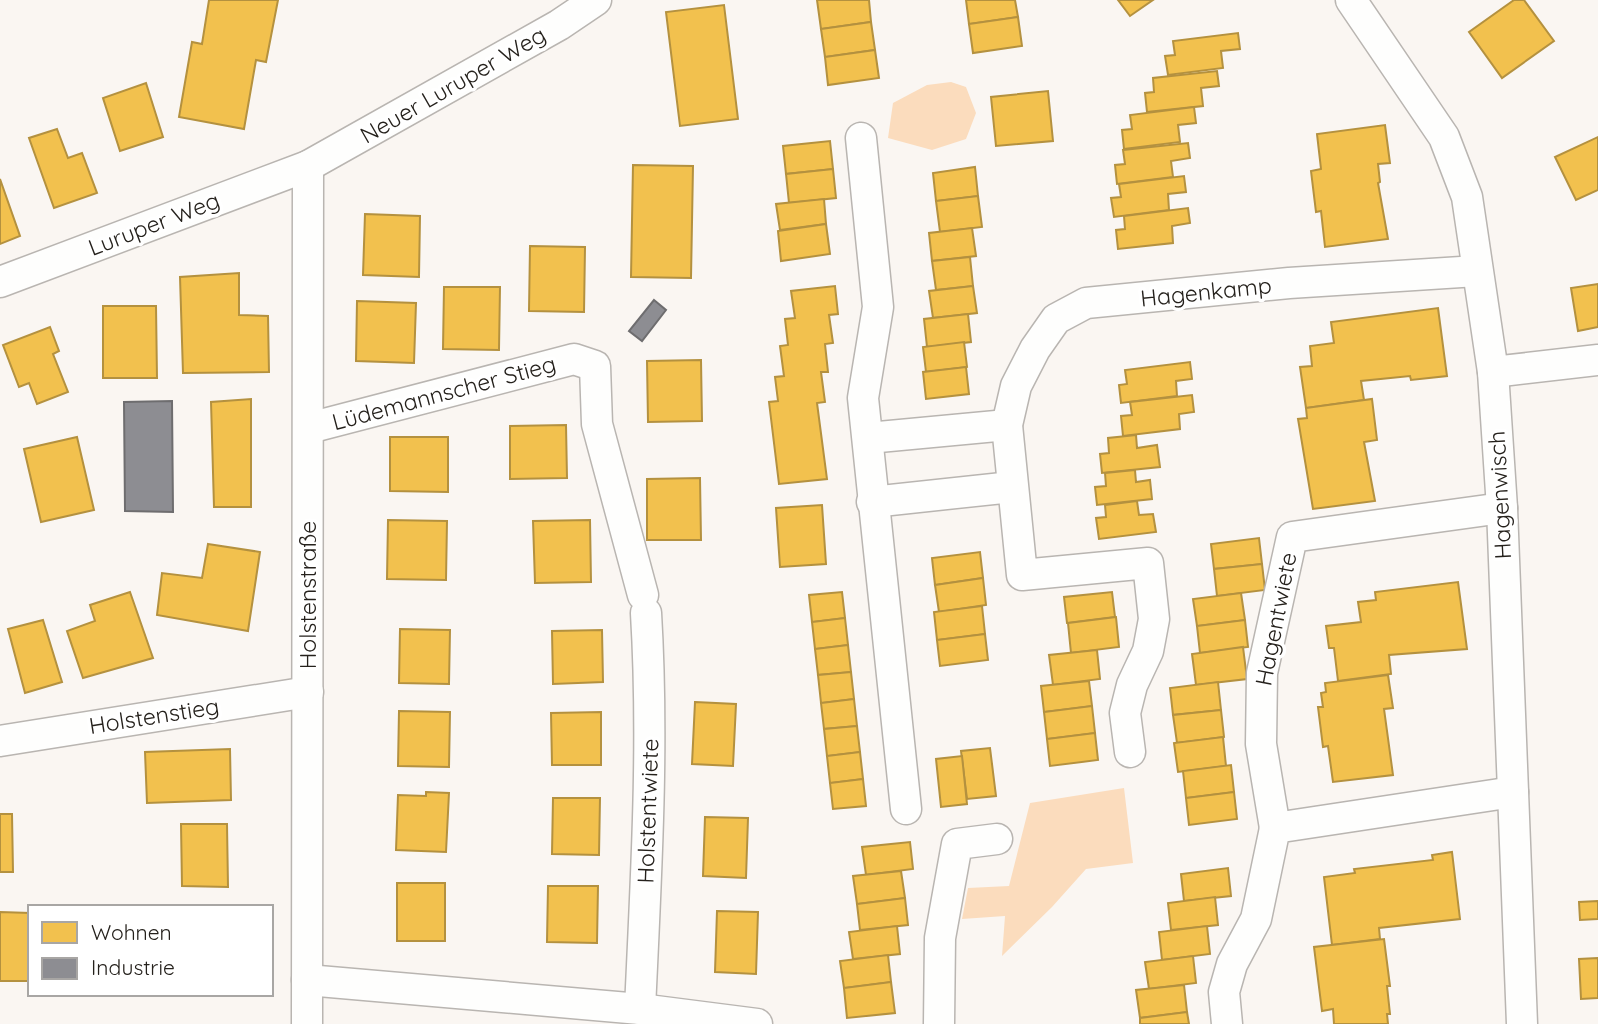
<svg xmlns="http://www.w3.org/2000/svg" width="1598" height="1024" font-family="Quicksand,sans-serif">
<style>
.green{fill:#fbdcbd}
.homes{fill:#f2c14e;stroke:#b4913f;stroke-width:2}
.industry{fill:#8d8d92;stroke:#6e6d6f;stroke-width:2}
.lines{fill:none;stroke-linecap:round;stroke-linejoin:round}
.minor-casing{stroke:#b9b5b1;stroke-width:33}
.minor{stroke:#fefefd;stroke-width:30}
.labels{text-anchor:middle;stroke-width:7;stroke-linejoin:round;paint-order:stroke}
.street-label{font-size:23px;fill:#25211c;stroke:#fff}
</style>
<rect width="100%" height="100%" fill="#faf6f2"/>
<g class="green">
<polygon points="951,82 966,87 976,113 966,139 932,150 888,138 893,103 927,85"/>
<polygon points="1124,788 1133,863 1086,869 1052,907 1002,956 1005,916 962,919 968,888 1009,886 1030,803"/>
</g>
<g class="homes">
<polygon points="209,0 278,0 266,62 256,60 244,129 179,117 192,42 202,44"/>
<polygon points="817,0 869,0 871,22 821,29"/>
<polygon points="966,0 1015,0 1018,17 969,24"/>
<polygon points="1118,0 1153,0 1130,16"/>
<polygon points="1514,0 1524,0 1554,41 1502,78 1469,32"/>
<polygon points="724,5 738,119 680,126 666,12"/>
<polygon points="1018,17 1022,46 973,53 969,24"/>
<polygon points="871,22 875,50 825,57 821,29"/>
<polygon points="1238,33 1240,49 1221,51 1223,68 1168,75 1165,56 1175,55 1173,41"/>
<polygon points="875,50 879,78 828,85 825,57"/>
<polygon points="1217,71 1219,86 1201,88 1203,106 1147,112 1145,93 1154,92 1153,78"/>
<polygon points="146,83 163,137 120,151 103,98"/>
<polygon points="1048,91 1053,141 996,146 991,97"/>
<polygon points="1194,107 1196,123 1178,125 1180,142 1124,149 1122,130 1132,129 1130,115"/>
<polygon points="1385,125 1390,163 1378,164 1380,182 1378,183 1388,239 1325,247 1321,211 1316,212 1311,171 1321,169 1317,134"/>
<polygon points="57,129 68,158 82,153 97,193 54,208 29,138"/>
<polygon points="1598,137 1598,190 1576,200 1555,157"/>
<polygon points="830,141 833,169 786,174 783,146"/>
<polygon points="1188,143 1190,158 1171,161 1173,177 1117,184 1115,165 1125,164 1123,150"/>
<polygon points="633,165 693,166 691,278 631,277"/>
<polygon points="975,167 978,196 936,201 933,173"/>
<polygon points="833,169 836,198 789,203 786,174"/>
<polygon points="1184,176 1186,192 1168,194 1169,210 1114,217 1111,198 1121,197 1119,184"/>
<polygon points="0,179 20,236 0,244"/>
<polygon points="978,196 982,227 940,232 936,201"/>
<polygon points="824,199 826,224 780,230 776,204"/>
<polygon points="1188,208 1190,223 1172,226 1173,243 1118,249 1116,230 1125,229 1124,216"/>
<polygon points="365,214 420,216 419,277 363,275"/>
<polygon points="826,224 830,254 781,261 778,231"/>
<polygon points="972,228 976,256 932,261 929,233"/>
<polygon points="530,246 585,247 584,312 529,311"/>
<polygon points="970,257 973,286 936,290 932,261"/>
<polygon points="239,273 239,315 268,316 269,372 183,373 180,277"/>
<polygon points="1598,284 1598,327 1578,331 1571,288"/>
<polygon points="835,286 838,314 829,315 833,343 825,344 828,372 821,372 825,402 817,403 827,479 779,484 769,402 778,401 775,377 784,376 780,346 788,345 785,319 795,318 791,291"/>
<polygon points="973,286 977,313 933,318 929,291"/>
<polygon points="444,287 500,287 499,350 443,349"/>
<polygon points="357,301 416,303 414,363 356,361"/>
<polygon points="103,306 156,306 157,378 103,378"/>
<polygon points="1438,308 1447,376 1411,380 1410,376 1361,381 1364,400 1306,408 1300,367 1312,366 1310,346 1334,343 1331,322"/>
<polygon points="968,314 971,342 927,347 924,319"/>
<polygon points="50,327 59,351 53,354 68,392 37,404 29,383 19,387 3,345"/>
<polygon points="964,342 967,367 926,372 923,347"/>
<polygon points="701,360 702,421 648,422 647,361"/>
<polygon points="1190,362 1192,379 1176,381 1177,396 1121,403 1119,385 1127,384 1125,370"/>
<polygon points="966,367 969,394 926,399 923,372"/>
<polygon points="1192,395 1194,412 1179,414 1180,429 1123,436 1121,416 1132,415 1130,402"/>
<polygon points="251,399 251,507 214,507 211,402"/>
<polygon points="1372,399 1377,440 1364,442 1375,501 1313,509 1298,419 1307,418 1306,408"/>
<polygon points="566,425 567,478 510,479 510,426"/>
<polygon points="1136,435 1137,448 1157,445 1160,467 1102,473 1100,454 1109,453 1108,438"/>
<polygon points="77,437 94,510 41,522 24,449"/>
<polygon points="390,437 448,437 448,492 390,491"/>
<polygon points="1135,470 1136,482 1150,480 1152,499 1097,505 1095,487 1106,486 1105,473"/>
<polygon points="700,478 701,540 647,540 647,479"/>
<polygon points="1137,501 1139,515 1153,514 1156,532 1099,539 1096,518 1106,517 1105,505"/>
<polygon points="822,505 826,564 780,567 776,508"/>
<polygon points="388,520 447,521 446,580 387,579"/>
<polygon points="590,520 591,582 535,583 533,521"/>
<polygon points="1259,538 1262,564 1214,569 1211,544"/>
<polygon points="208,544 260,552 248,631 157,615 162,573 202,578"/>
<polygon points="980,552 983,578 935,585 932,558"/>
<polygon points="1262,564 1265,590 1217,596 1214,569"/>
<polygon points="983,578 986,605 939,612 935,585"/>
<polygon points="1458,582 1467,649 1389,655 1391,674 1338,681 1334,648 1329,648 1326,626 1361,622 1358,602 1376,600 1375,592"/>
<polygon points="130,592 153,658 83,678 67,631 95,621 90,605"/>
<polygon points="842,592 845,618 812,622 809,595"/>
<polygon points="1112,592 1115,617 1067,623 1064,597"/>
<polygon points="1241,593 1245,620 1197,626 1193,599"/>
<polygon points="982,606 985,634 937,640 934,612"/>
<polygon points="1116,617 1119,647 1071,653 1068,623"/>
<polygon points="845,618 848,645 815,649 812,622"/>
<polygon points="43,620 62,682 25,693 8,629"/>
<polygon points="1245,620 1248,647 1200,653 1197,626"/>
<polygon points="400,629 450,630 449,684 399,683"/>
<polygon points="602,630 603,682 553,684 552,631"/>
<polygon points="985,634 988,660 940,666 937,640"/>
<polygon points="848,645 851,672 818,675 815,649"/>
<polygon points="1243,647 1247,679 1196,685 1192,654"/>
<polygon points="1097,650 1100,679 1053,685 1049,655"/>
<polygon points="851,672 854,699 821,703 818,675"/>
<polygon points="1388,675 1393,708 1384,709 1393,775 1333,782 1328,746 1323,747 1318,707 1323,707 1321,693 1326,692 1325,683"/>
<polygon points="1089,681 1092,706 1044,712 1041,686"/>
<polygon points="1218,682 1221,710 1173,715 1170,688"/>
<polygon points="854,699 857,726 824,729 821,703"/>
<polygon points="695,702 736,704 733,766 692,764"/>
<polygon points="1092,706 1095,733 1047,739 1044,712"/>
<polygon points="1221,710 1224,737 1177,743 1173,715"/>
<polygon points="399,711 450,712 449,767 398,766"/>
<polygon points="601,712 601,765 552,765 551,713"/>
<polygon points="857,726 860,752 827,756 824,729"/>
<polygon points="1095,733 1098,760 1050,766 1047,739"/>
<polygon points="1223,737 1226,766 1178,772 1174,743"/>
<polygon points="990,748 996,796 967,799 961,751"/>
<polygon points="230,749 231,800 147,803 145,752"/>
<polygon points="860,752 863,779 830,783 827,756"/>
<polygon points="962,756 967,804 941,807 936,759"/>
<polygon points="1231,765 1234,792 1186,798 1183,771"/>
<polygon points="863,779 866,806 833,809 830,783"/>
<polygon points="426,792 449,793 446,852 396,850 398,795 426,796"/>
<polygon points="1234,792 1237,819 1189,825 1186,798"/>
<polygon points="553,798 600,798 599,855 552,854"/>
<polygon points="0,814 12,814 13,872 0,872"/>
<polygon points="705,817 748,818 746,878 703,876"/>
<polygon points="181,824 227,824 228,887 182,886"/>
<polygon points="910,842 913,869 866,875 862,847"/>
<polygon points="1452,852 1460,919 1379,928 1380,939 1332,945 1324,877 1355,873 1354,869 1433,860 1432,855"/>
<polygon points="1228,868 1231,896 1184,901 1181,874"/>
<polygon points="901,871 905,898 857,904 853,876"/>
<rect x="397" y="883" width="48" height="58"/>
<polygon points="548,886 598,886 597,943 547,942"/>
<polygon points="1215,897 1218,925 1171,930 1168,903"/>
<polygon points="905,898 908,925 860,930 857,904"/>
<polygon points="1598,901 1598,919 1580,920 1579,902"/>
<polygon points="717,911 758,912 756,974 715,972"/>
<polygon points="0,912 30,913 30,981 0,981"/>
<polygon points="897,926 900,954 853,959 849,932"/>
<polygon points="1207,926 1210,954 1162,960 1159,932"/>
<polygon points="1384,939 1390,986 1387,986 1390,1014 1387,1014 1388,1024 1334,1024 1333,1009 1322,1011 1314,947"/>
<polygon points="888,955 891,982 844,988 840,961"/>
<polygon points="1193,956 1196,983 1149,989 1145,962"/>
<polygon points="1598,958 1598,998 1581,999 1579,959"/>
<polygon points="891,982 895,1013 847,1018 844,988"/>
<polygon points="1184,985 1187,1012 1140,1018 1136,990"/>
<polygon points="1187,1012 1189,1024 1140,1024 1140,1018"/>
</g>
<g class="industry">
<polygon points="654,300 666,310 642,341 629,331"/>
<polygon points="172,401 173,512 125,511 124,402"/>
</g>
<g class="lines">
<defs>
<g id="minor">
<polyline points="1351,0 1444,137 1467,197 1493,372 1502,508 1522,1024"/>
<polyline points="861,138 878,307 863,398 906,809"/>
<polyline points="0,282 308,166 559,25 596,0"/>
<polyline points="1493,372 1598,360"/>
<polyline points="309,428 574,359 595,366 597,424 643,595"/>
<polyline points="868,438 1007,425"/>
<polyline points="872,502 1012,487"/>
<polyline points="0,741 308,692"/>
<polyline points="1130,752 1125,713 1132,685 1148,651 1154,619 1148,563 1022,575 1007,425 1016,386 1035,349 1056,319 1086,303 1289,283 1477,271"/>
<polyline points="1275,828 1261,744 1262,673 1292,537 1502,508"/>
<polyline points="307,980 640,1009 757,1024"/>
<path d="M640,1009c6,-132 14,-264 6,-396"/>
<polyline points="307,1024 308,166"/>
<polyline points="939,1024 940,938 957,844 997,839"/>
<polyline points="1227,1024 1224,992 1232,964 1256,919 1275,828 1513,792"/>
</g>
</defs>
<use href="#minor" class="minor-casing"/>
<use href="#minor" class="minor"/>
</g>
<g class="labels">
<g class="street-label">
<text transform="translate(453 85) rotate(-30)" y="8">Neuer Luruper Weg</text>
<text transform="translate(154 224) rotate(-21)" y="8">Luruper Weg</text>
<text transform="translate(1206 292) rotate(-6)" y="8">Hagenkamp</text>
<text transform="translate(444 393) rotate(-15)" y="8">Lüdemannscher Stieg</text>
<text transform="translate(1500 495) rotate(-93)" y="8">Hagenwisch</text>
<text transform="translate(308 595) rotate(-90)" y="8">Holstenstraße</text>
<text transform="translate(1276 619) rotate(-79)" y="8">Hagentwiete</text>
<text transform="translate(154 716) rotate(-9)" y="8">Holstenstieg</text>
<text transform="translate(648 811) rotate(-88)" y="8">Holstentwiete</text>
</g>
</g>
<rect x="28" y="905" width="245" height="91" fill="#ffffff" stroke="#a8a6a4" stroke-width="2"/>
<rect x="42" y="922" width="35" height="21" fill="#f2c14e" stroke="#a8a6a4" stroke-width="2"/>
<text x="91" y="940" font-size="21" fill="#25211c">Wohnen</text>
<rect x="42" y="958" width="35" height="21" fill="#8d8d92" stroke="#a8a6a4" stroke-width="2"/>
<text x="91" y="975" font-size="21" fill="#25211c">Industrie</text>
</svg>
